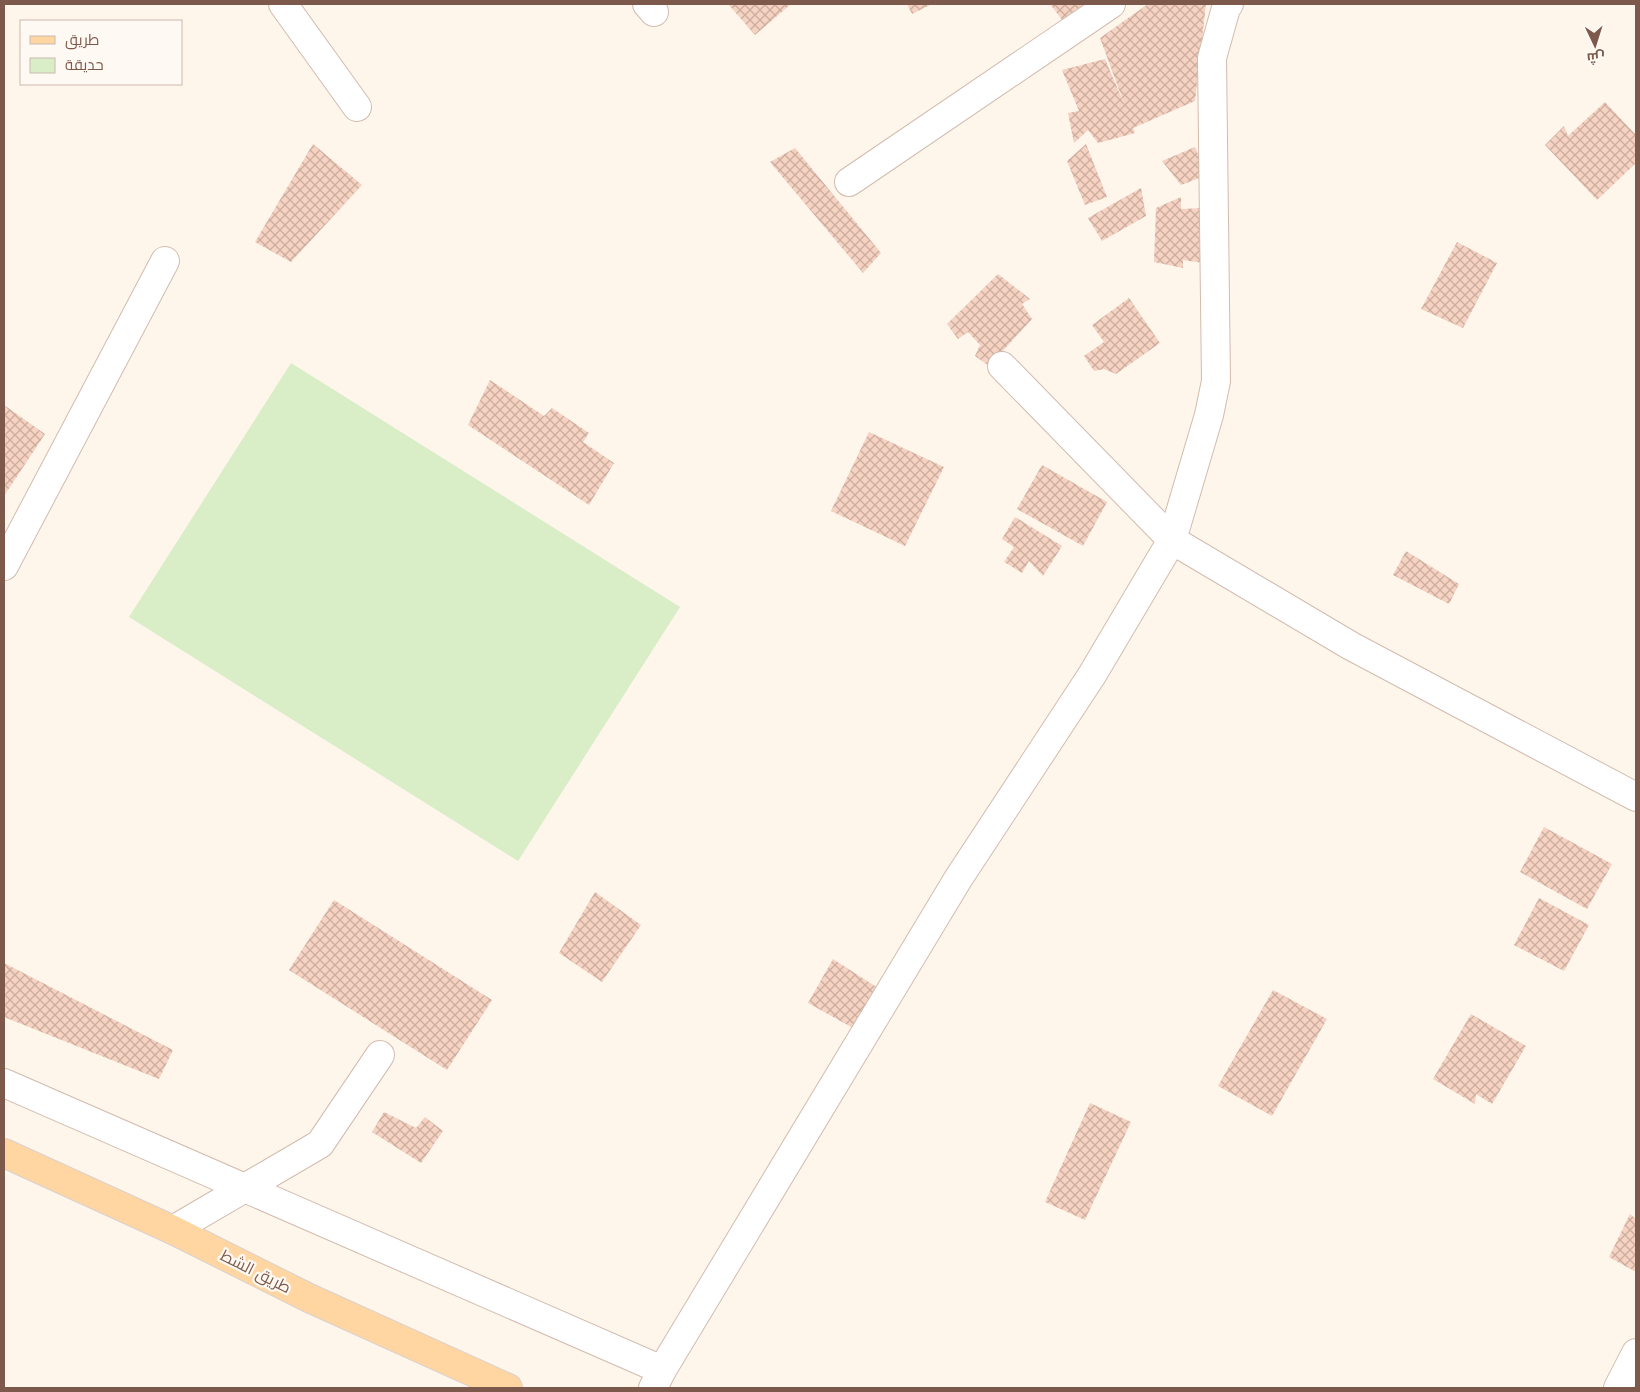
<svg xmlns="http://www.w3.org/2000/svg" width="1640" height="1392" font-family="Inter,Cairo,sans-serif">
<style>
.green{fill:#d9edc7}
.building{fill:url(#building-cross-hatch)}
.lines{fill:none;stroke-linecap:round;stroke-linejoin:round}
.minor-casing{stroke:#d2bcaf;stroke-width:30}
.major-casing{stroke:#dad1cd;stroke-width:30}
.minor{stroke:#fff;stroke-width:28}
.major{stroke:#ffd6a1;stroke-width:28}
.labels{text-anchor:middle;stroke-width:4.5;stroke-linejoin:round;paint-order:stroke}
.street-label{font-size:16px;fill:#7c594b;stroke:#fff9f3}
</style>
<defs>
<pattern id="building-cross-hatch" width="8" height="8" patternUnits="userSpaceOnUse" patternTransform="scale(1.25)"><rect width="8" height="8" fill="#f5d2c1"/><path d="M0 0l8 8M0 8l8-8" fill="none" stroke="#cbad9f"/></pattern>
</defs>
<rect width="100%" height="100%" fill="#fef5eb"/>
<polygon class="green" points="291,363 680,607 518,861 129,617"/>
<g class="building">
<polygon points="728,4 791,4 755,35"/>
<polygon points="907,4 932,4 912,14"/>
<polygon points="1050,4 1094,4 1066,25"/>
<polygon points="1148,4 1206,4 1195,101 1133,128 1135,133 1098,143 1088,130 1074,143 1068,113 1079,111 1062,70 1105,59 1125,106 1100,38"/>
<polygon points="1605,102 1636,135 1636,163 1597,200 1545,145 1564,126 1568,136"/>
<polygon points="313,144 362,185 291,262 255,242"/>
<polygon points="1086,144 1107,197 1085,205 1067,161"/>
<polygon points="1195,147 1207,175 1181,185 1162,161"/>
<polygon points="795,148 881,253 863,273 770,162"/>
<polygon points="1141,188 1146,216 1102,241 1088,218"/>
<polygon points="1181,197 1181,209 1204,208 1203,263 1183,260 1183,268 1154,262 1156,208"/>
<polygon points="1457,242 1497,263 1463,328 1421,309"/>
<polygon points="998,274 1030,299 1022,304 1032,319 989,366 975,356 980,345 968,332 958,339 947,324"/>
<polygon points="1129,298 1160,343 1116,374 1104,369 1094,371 1084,356 1104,342 1092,325"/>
<polygon points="490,380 544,416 552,408 589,433 583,442 614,463 589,505 468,425"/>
<polygon points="4,405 45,434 4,496"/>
<polygon points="869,432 944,467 905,546 831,511"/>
<polygon points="1042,465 1107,502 1083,546 1017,509"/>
<polygon points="1015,517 1062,546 1043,576 1029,561 1022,573 1004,562 1014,547 1002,539"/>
<polygon points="1406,551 1459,584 1449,604 1393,575"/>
<polygon points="1544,827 1612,864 1587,909 1520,872"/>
<polygon points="595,892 641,925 602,982 559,953"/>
<polygon points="1539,898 1589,925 1564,971 1514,945"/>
<polygon points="334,900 492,1000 447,1070 289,970"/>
<polygon points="833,959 878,988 853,1028 808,1003"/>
<polygon points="4,963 173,1050 159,1079 4,1017"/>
<polygon points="1273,990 1327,1019 1272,1116 1218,1086"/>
<polygon points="1471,1014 1526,1046 1492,1104 1476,1094 1475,1104 1433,1079"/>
<polygon points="1090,1103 1131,1122 1085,1220 1045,1202"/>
<polygon points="384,1112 416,1128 425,1117 443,1131 421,1163 372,1132"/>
<polygon points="1630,1214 1636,1219 1636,1272 1609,1257"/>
</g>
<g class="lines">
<defs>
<g id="minor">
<polyline points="283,4 357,107"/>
<polyline points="647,4 654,12"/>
<polyline points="849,182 1111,4"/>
<polyline points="1002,366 1172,540 1351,646 1636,797"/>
<polyline points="4,566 165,261"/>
<polyline points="4,1083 662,1370"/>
<polyline points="173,1230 320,1144 380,1055"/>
<polyline points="653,1388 662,1370 958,879 1092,675 1172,540 1209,415 1216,381 1212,58 1226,8 1229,4"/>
<polyline points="1618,1388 1636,1353"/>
</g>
<polyline id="major" points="4,1153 173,1230 309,1298 508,1388"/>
</defs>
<use href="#minor" class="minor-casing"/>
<use href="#major" class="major-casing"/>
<use href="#minor" class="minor"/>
<use href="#major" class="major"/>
</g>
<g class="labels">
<g class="street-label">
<text transform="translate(256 1271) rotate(27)" y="6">طريق الشط</text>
</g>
</g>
<rect width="1640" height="1392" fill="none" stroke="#7c594b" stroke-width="10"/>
<rect x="20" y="20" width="162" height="65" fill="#fff9f3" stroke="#cbb9b0"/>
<rect x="30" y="36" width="25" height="8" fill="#ffd6a1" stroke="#cbb9b0"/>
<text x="65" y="45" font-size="15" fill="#7c594b">طريق</text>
<rect x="30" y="58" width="25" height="15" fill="#d9edc7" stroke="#cbb9b0"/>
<text x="65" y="70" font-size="15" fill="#7c594b">حديقة</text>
<g transform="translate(1595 45) rotate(176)" stroke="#fff9f3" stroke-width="4" paint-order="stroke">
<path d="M0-4L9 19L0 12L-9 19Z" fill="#7c594b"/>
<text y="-8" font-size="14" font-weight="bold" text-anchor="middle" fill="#7c594b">ش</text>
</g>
</svg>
